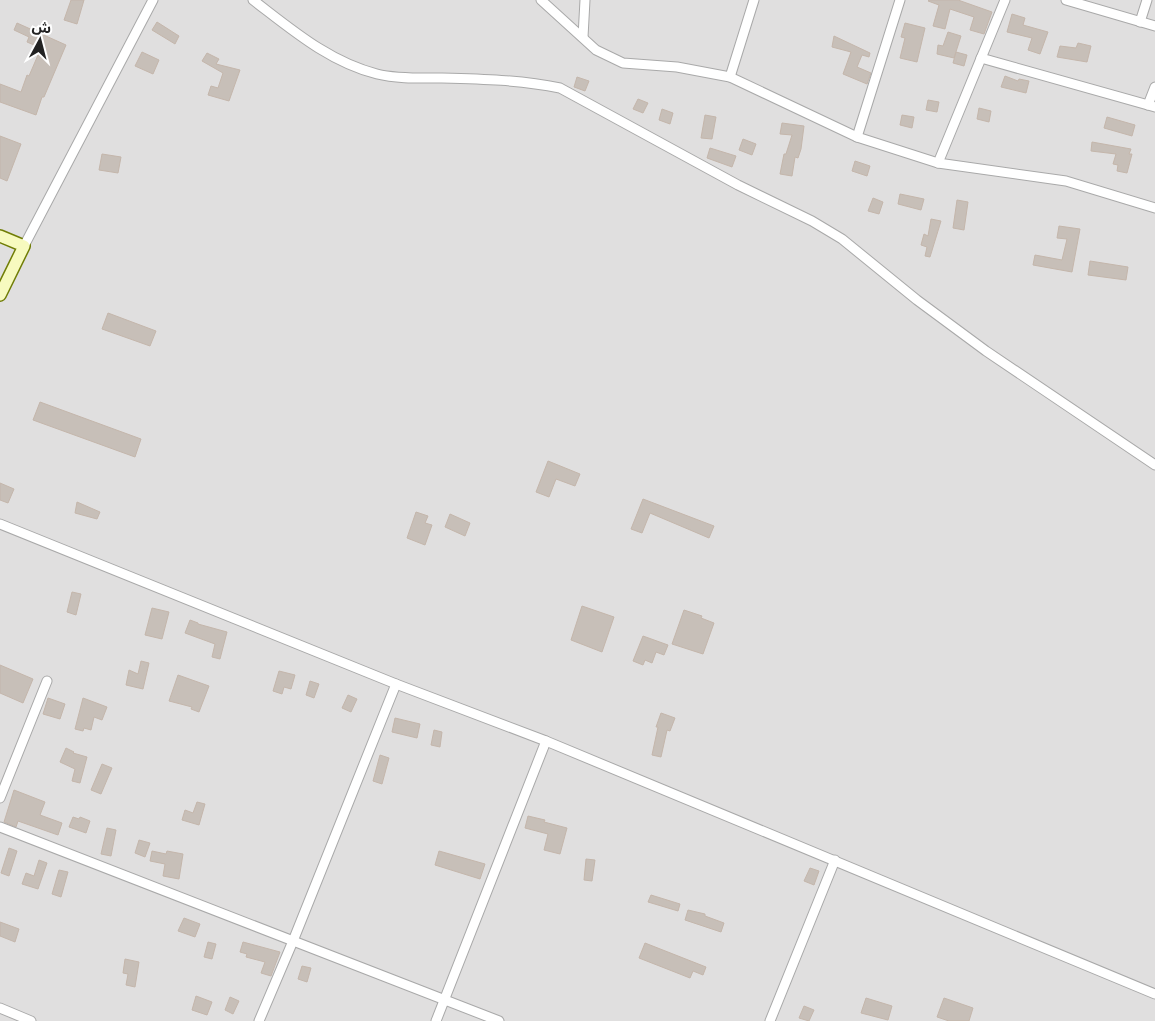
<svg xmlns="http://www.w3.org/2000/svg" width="1155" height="1021" font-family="'Source Sans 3','Noto Sans Arabic',sans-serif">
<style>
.residential{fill:#e0dfdf}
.building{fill:#c7bfb8;stroke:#c4b6ab}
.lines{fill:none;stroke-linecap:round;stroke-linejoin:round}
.street-casing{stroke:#a9a9a9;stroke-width:11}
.secondary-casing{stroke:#707d05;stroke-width:14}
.street{stroke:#fff;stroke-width:9}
.secondary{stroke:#f7fabf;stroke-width:11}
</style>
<rect width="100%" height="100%" fill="#f2efe9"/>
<rect class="residential" x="0" y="0" width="1155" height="1021"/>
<g class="building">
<polygon points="71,0 84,0 77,24 64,20"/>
<polygon points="929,0 958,0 992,12 984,34 970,30 974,17 950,9 945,29 933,26 939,5 928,1"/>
<polygon points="1012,14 1025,18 1023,25 1048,32 1040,54 1028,50 1032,38 1007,32"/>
<polygon points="157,22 179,36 175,44 152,30"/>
<polygon points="17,23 66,45 44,97 42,97 36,115 0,102 0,84 21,92 27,75 29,76 41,48 27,42 29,37 14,30"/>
<polygon points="905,23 925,28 917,62 900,58 905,38 901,37"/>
<polygon points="948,32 961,36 954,58 937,54 938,45 943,46"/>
<polygon points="834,36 870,53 869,57 862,55 857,67 871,73 867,84 843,74 851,52 832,47"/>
<polygon points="1078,43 1091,46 1087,62 1057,57 1060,46 1076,48"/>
<polygon points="142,52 159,60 153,74 135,66"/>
<polygon points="956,52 967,55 964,66 953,63"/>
<polygon points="207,53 219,59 216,64 240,70 229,101 208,95 211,86 218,88 223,73 202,61"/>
<polygon points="1005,76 1018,81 1019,79 1029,81 1026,93 1001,87"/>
<polygon points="577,77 589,81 585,91 574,87"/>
<polygon points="638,99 648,103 643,113 633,109"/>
<polygon points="928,100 939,102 937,112 926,110"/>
<polygon points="979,108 991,111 989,122 977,119"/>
<polygon points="662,109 673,113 670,124 659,120"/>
<polygon points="705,115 716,117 712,139 701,138"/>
<polygon points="902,115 914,117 912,128 900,125"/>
<polygon points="1107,117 1135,125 1132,136 1104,128"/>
<polygon points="782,123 804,126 801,149 798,158 795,157 792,176 780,174 784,154 786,154 792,135 780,134"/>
<polygon points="0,136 21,144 7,181 0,178"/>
<polygon points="743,139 756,144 752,155 739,150"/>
<polygon points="1092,142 1131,149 1129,154 1132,154 1127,173 1117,171 1118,165 1113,164 1116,154 1091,151"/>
<polygon points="710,148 736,156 732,167 707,158"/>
<polygon points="102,154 121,157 118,173 99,170"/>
<polygon points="855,161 870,166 867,176 852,171"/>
<polygon points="900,194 924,199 921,210 898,204"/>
<polygon points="873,198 883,202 879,214 868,211"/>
<polygon points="957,200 968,202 964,230 953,228"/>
<polygon points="931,219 941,221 930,257 925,256 927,247 921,245 924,234 928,236"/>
<polygon points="1059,226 1080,229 1072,272 1033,265 1035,255 1062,260 1067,239 1057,238"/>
<polygon points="1090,261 1128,267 1126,280 1088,275"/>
<polygon points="108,313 156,331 150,346 102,329"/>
<polygon points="40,402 141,439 135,457 33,420"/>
<polygon points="548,461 580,474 575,486 556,479 549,497 536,492"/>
<polygon points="0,483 14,489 8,503 0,500"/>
<polygon points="643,499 714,526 709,538 650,513 642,533 631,529"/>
<polygon points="77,502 100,512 97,519 75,513"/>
<polygon points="416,512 428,516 425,523 432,525 425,545 407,538"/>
<polygon points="450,514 470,523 465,536 445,527"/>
<polygon points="72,592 81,594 76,615 67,612"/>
<polygon points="582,606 614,617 602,652 571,640"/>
<polygon points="152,608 169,612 162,639 145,635"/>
<polygon points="684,610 702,616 701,618 714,623 703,654 672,644"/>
<polygon points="190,620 198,623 198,624 227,632 220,659 212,657 215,644 185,633"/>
<polygon points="643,636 668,645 664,655 656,652 652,663 645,660 643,665 633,661"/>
<polygon points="141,661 149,663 143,689 126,685 129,670 138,674"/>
<polygon points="0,665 33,679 23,703 0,693"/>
<polygon points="279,671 295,675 291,689 284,687 282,694 273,691"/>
<polygon points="178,675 209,686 199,712 191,709 192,707 169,701"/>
<polygon points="310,681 319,684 314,698 306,695"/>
<polygon points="348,695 357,699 351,712 342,708"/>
<polygon points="48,698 65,704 60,719 43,714"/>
<polygon points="83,698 107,707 102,720 94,717 91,730 84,728 83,731 75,729"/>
<polygon points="661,713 675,718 670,731 667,730 661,757 652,755 658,727 656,727"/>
<polygon points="395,718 420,724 417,738 392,732"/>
<polygon points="434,730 442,732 440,747 431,745"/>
<polygon points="66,748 74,752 73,753 87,757 80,783 72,781 75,769 60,762"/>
<polygon points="380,755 389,758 382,784 373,781"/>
<polygon points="102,764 112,768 101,794 91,790"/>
<polygon points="14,790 45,802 40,815 62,823 58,835 18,821 16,827 4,822"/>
<polygon points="197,802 205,804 199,825 182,820 185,810 193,813"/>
<polygon points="528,816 545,820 544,822 567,828 560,854 544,850 548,834 525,828"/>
<polygon points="73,817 79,819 80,817 90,821 86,833 69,827"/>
<polygon points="107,828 116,830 111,856 101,854"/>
<polygon points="139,840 150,843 145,857 135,853"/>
<polygon points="9,848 17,851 9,876 1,873"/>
<polygon points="152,851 166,854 167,851 183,854 179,879 163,876 165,864 150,861"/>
<polygon points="439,851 485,864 480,879 435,865"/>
<polygon points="586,859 595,860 592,881 584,880"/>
<polygon points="39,860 47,863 38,889 22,884 26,873 34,876"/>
<polygon points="810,868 819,871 814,885 804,881"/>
<polygon points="59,870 68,872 61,897 52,894"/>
<polygon points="651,895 680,904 678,911 648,902"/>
<polygon points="688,910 705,914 705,916 724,923 721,932 685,920"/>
<polygon points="184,918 200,924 195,937 178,931"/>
<polygon points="0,922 19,929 15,942 0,936"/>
<polygon points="208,942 216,944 212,959 204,957"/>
<polygon points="243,942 280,952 271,976 261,973 265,962 246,957 247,954 240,952"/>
<polygon points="645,943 706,967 703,975 693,971 690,978 639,958"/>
<polygon points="125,959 139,962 135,987 126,985 128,974 123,973"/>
<polygon points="302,966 311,968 307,982 298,979"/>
<polygon points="196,996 212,1002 207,1015 192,1010"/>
<polygon points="230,997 239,1001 233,1014 225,1010"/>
<polygon points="866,998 892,1006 888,1020 861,1013"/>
<polygon points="944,998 973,1008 969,1021 949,1021 937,1017"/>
<polygon points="804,1006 814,1010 809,1021 799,1018"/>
</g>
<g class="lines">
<defs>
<g id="street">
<path d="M253,0c38,29 76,62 124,74 20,5 44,4 65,4 40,1 79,2 118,10l178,97 74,36 30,18 75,61 69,51 169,114"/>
<polyline points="541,0 596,50 623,63 677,67 730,77 857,137 938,163 1066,181 1155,208"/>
<polyline points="1066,0 1155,26"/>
<polyline points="1140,22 1147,0"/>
<polyline points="583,37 585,0"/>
<polyline points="981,58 1155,107"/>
<polyline points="730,77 754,0"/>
<polyline points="1148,105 1155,87"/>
<polyline points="857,137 900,0"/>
<polyline points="938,163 1005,0"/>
<polyline points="24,246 153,0"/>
<polyline points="0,524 396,684 546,741 1155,994"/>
<polyline points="0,798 47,681"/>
<polyline points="0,827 499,1021"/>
<polyline points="0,1008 31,1021"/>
<polyline points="259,1021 293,941 396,684"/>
<polyline points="436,1021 546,741"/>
<polyline points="770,1021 835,860"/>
</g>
<polyline id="secondary" points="0,236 24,246 0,295"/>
</defs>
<use href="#street" class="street-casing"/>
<use href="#secondary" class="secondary-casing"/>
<use href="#street" class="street"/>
<use href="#secondary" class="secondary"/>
</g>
<g transform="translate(40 40) rotate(7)" stroke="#ffffff" stroke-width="4" paint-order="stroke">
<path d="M0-4L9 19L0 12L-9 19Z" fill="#222222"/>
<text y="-8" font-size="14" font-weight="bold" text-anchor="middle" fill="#222222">ش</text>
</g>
</svg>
